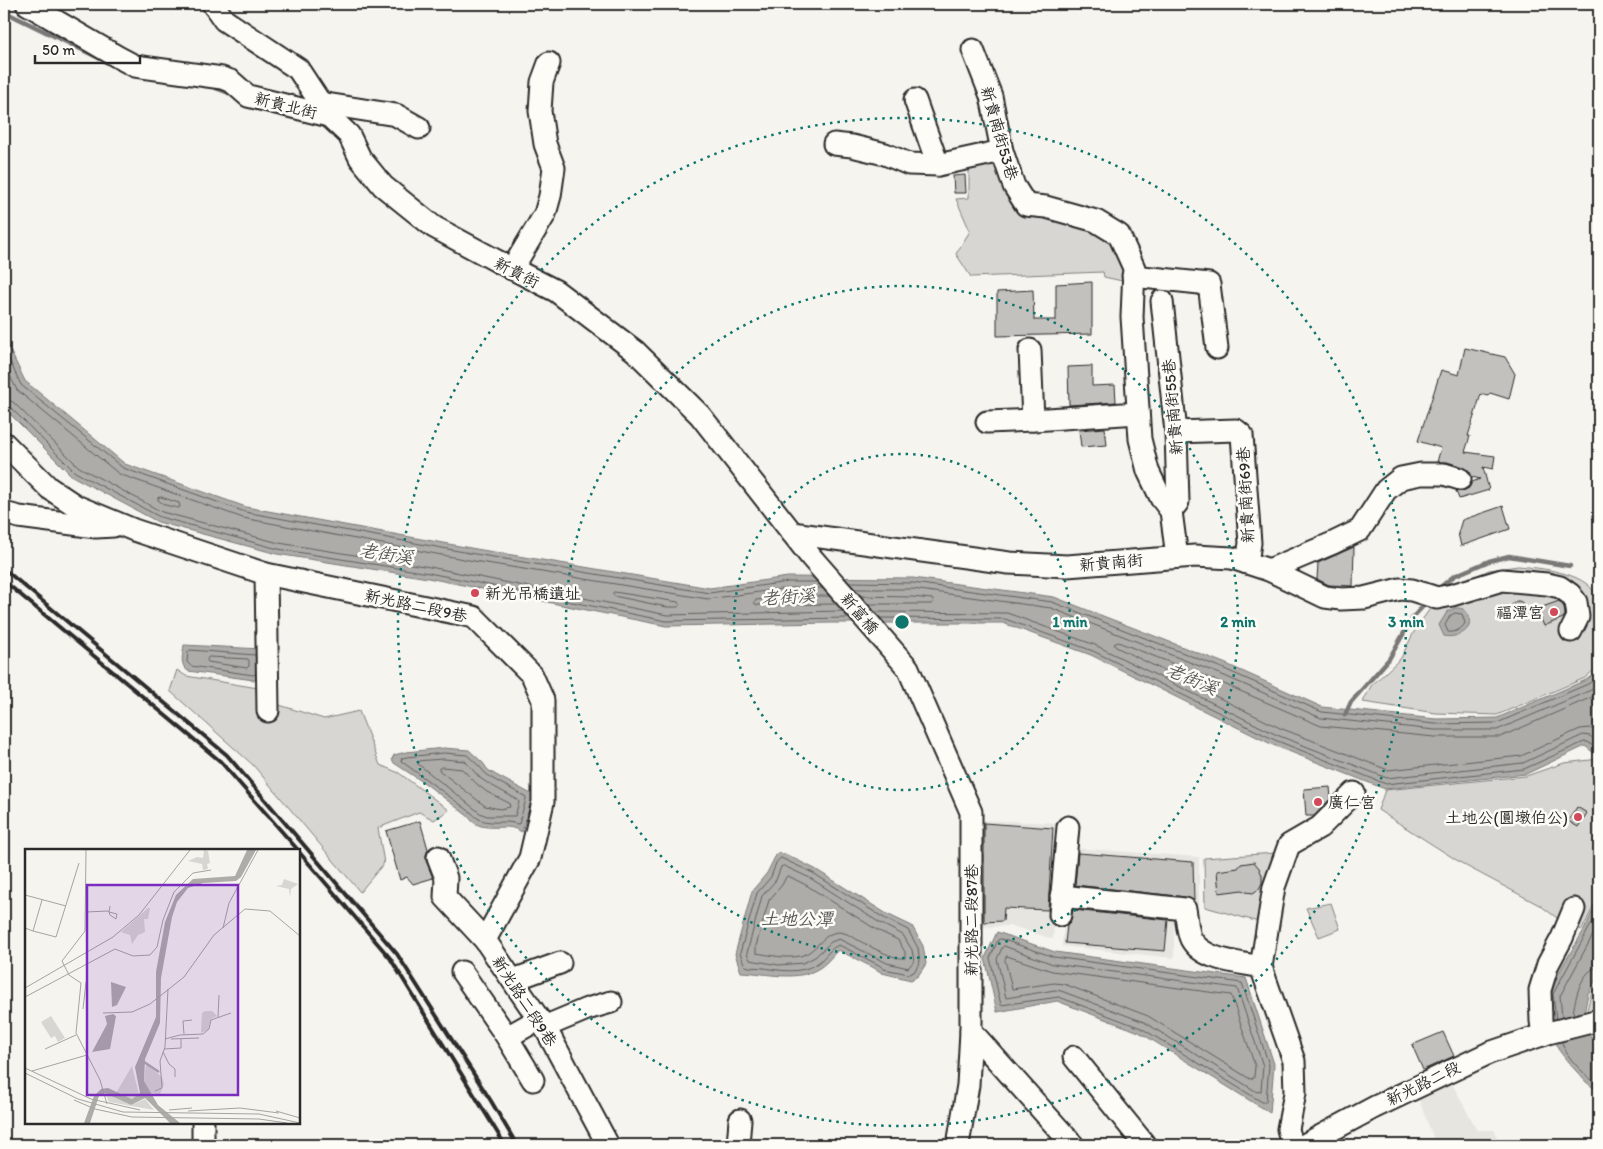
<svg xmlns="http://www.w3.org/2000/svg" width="1603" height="1149" font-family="Itim,'LXGW WenKai TC',sans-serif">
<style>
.built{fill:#e6e5e0}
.green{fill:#d7d6d2;stroke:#81807e}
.water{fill:#adaca9;stroke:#797877}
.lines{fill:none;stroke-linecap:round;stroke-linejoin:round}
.shore{stroke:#5f5f5d;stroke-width:1}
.stream{stroke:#797877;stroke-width:4.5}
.building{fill:#c2c1be;stroke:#2b2b2b}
.minor-casing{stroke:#2b2b2b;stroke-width:25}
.minor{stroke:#fdfcf7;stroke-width:21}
.rail{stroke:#2b2b2b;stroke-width:4}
.ring{fill:none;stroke:#0f766e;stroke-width:2.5;stroke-dasharray:2.5 5}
.poi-dot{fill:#d1495b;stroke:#fdfcf7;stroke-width:2}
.labels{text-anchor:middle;stroke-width:5;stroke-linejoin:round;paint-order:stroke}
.street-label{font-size:16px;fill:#2b2b2b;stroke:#fdfcf7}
.poi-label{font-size:16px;fill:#2b2b2b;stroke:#fdfcf7;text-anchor:start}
.water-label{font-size:18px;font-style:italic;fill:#585857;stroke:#fdfcf7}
.inset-river{fill:none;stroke:#adaca9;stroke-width:2.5}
.inset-road{fill:none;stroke:#a4a4a1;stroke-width:1}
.view{fill:#7b2cbf;fill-opacity:0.15;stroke:#7b2cbf;stroke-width:2.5}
.inset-edge{fill:none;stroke:#2b2b2b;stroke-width:2.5}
.centre{fill:#0f766e;stroke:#fdfcf7;stroke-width:2.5}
.ring-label{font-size:15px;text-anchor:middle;font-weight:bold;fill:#0f766e;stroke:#fdfcf7;stroke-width:5;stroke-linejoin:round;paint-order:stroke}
</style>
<rect width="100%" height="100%" fill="#f5f4ef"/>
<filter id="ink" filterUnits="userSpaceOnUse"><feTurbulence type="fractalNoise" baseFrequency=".02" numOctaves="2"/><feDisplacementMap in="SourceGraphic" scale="10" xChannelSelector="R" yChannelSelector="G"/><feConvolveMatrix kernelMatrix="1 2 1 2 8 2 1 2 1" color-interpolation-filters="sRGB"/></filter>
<g filter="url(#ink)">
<g class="built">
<polygon points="977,820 1060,823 1053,939 1012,926 976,927"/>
<polygon points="1071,848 1199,857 1199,906 1068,893"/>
<polygon points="1066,902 1174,912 1174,958 1062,946"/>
<polygon points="1449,1078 1477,1130 1495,1130 1499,1145 1436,1145 1416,1092"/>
</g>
<g class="green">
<path d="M995,158l12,29c23,11 98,42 110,62 5,10 7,23 10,33l-23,-5 -1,-5 -132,5 -15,-23 14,-23 -14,-32 13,-1v-30z"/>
<path d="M1518,566c21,2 67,6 77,28 5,11 1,27 2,38 1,11 4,25 -1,35 -2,4 -8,8 -11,11l-88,37 -61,-2 -73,-11 8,-16 30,-28 14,-28 14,-20 31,-27 29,-13z"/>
<polygon points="177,670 186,676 258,688 259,719 274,721 276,704 324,719 359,711 380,765 399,773 449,810 434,820 419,812 378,828 384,863 360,892 253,765 170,691"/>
<polygon points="1599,759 1599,895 1582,930 1565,924 1541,906 1466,866 1378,810 1385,790 1526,776 1564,763"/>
<polygon points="1275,853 1259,922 1205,907 1204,858"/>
<polygon points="1331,903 1340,929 1319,937 1306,908"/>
<polygon points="1599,979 1599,1009 1586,1014 1591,994"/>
</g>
<g class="water">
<polygon points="4,338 25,381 125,464 246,507 476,549 710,588 788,577 913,578 1054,597 1224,663 1322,707 1436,719 1497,718 1586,680 1599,670 1599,757 1585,746 1526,774 1385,789 1273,745 1091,655 1003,623 831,623 666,626 428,578 277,554 158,522 72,476 4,408"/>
<path d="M1455,608c2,0 5,0 8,1 3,1 4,3 5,6 8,15 -12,24 -24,21l-5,-11 8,-13z"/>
<path d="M184,645l77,4v32l-73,-10c-9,-6 -5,-17 -4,-26z"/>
<path d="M444,748l25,2 14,13 5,7 8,5 37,20 -11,37c-4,-2 -10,-5 -15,-5 -12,0 -31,3 -38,-10l-43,-33 -32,-21 -2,-4 2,-4 12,-3z"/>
<path d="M777,853l8,1 30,15 72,45 25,12 11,20 3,18 -8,12 -7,4 -29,-7 -6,-4 -38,-19c-5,5 -10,12 -17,17 -23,16 -54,6 -80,5l-6,-18 17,-63 15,-18z"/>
<polygon points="1599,898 1599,975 1588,994 1584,1014 1590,1036 1599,1047 1599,1092 1586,1082 1568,1062 1558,1049 1550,1015 1548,994 1563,965 1584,930"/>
<polygon points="997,932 1055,952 1246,978 1274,1064 1270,1113 1139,1032 1057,1001 997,1012 985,958"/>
</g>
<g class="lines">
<g class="shore">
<polyline points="4,349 21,385 123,468 245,512 475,554 709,593 788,582 817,582"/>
<polyline points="4,364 17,390 119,474 243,518 474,561 708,599 788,588 823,588"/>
<polyline points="4,399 13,402 79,467 162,512 279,543 430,567 667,615 843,611"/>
<polyline points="4,405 9,406 75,472 160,517 278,549 429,573 666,621 848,618"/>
<polygon points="161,497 179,503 180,507 178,508 165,505 158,500 158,498"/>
<polyline points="849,582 913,583 1052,602 1222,668 1322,712 1435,724 1497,723 1588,684 1599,677"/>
<polyline points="854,589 912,589 1051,608 1220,674 1321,718 1435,730 1497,730 1591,690 1599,684"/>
<polygon points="614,592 678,602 680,605 678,607 667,607 614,596 613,594"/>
<polyline points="829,596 789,596 756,600 754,603 757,605 836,604"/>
<polyline points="861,596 912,597 932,599 934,602 931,604 868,604"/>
<polyline points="874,612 1007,613 1095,645 1277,735 1387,778 1523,763 1583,735 1590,736 1599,743"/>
<path d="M1455,613l7,1 3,9c-3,6 -10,10 -17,9l-3,-7 5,-9z"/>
<polyline points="880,618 1005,619 1093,651 1275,740 1386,784 1524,769 1584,742 1588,742 1599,751"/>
<polyline points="255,655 190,650 188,652 187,662 191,666 253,675 256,674"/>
<polygon points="209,657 248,659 249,661 249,666 247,668 208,662 207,660"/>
<polyline points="1599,694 1500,737 1435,737 1321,726 1217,681 1118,642 1114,644 1116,647 1280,728 1388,770 1521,756 1580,729 1590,728 1599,733"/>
<path d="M444,753l23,2 12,11 6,7 8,6 33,18v2l-7,25c-4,0 -8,-2 -12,-2 -12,0 -27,2 -35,-9l-71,-52 1,-3 5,-1z"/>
<polygon points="444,759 465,761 480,778 489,784 518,800 519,802 515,816 487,816 480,813 418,764 420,761"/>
<polygon points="442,767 462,769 478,785 487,792 509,803 510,807 500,809 485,806 440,771 439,769"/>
<path d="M781,858l32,15 71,45 24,12 10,18 2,14 -6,10 -5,2 -25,-5 -5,-4 -40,-20c-9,3 -14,13 -21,18 -17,11 -35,8 -54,5 -6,-1 -13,0 -19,-2l-5,-13 17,-60 14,-16 5,-14z"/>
<polygon points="784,866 810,878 880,923 903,935 912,950 914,961 908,968 887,963 839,939 831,942 815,957 803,963 779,965 750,960 747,953 762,896 776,880 781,867"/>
<path d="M788,876l18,9 71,45 21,10 7,12v6c-13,2 -45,-17 -58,-24 -22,-9 -28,18 -47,22 -15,3 -30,-1 -44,-3v-7l13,-46 13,-15 4,-8z"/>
<polygon points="1001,939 1054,957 1242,983 1269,1065 1266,1102 1262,1102 1141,1028 1059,997 1001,1005 990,958 998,940"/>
<polygon points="1004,946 1053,964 1237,988 1263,1066 1261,1091 1257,1092 1144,1022 1061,991 1055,990 1006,998 997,959 1002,948"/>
<polygon points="1007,956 1052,971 1231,995 1255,1066 1254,1078 1250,1079 1148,1016 1064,984 1054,983 1012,989 1005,960"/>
<path d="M1573,1014c2,-15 8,-45 26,-47"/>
<polyline points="1562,1017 1560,996 1599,924"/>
<polyline points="1556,1019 1553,994 1599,910"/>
<path d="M1562,1042c4,17 24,33 37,44"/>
</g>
<g class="stream">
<polyline points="4,15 9,14 105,61"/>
<polyline points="213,87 234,95"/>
<polyline points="1438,589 1454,576 1489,561 1509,556 1570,566"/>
<polyline points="1345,715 1351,702 1389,659 1413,617 1428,601"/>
</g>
</g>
<g class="building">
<polygon points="965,175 966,193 954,193 953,176"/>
<polygon points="1092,282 1092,334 997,336 997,292 1033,290 1034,320 1056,320 1056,284"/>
<polygon points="1465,348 1505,357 1515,374 1509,399 1490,393 1488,396 1481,394 1468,436 1470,436 1465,452 1495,456 1493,469 1483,467 1489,490 1459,499 1456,491 1463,491 1469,488 1472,482 1480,479 1472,477 1469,471 1464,467 1447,462 1437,462 1441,448 1418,441 1441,370 1459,375"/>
<polygon points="1092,366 1092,386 1115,385 1116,402 1069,405 1068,367"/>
<polygon points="1105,428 1107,445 1081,447 1079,430"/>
<polygon points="1503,506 1510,529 1461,546 1458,533 1462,520"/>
<polygon points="1354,547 1353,586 1329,585 1317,579 1318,563"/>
<circle cx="1518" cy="607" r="6"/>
<polygon points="1559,601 1564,607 1565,615 1563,618 1544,626 1537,609"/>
<polygon points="1330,787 1331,798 1314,816 1306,816 1304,789"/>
<polygon points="1577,807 1587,813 1578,827 1568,821"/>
<polygon points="420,821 428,849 426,855 426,861 433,878 413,884 407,877 400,880 386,831"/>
<polygon points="984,823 1053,828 1048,910 1004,908 1003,921 984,922"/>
<polygon points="1078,853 1193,862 1194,900 1186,897 1075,885"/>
<polygon points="1254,862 1259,868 1262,875 1262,883 1259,889 1253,893 1246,892 1242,890 1219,893 1217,871 1238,868 1241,864"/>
<polygon points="1073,910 1168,920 1165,951 1065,943 1067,925 1070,922"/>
<polygon points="1443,1032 1454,1056 1423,1070 1412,1045"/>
</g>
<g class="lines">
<defs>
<g id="minor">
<polyline points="27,4 118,57 135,66 222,78 231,81 248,96 329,116"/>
<polyline points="213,4 224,20 298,69 329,116 349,135 360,158 383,186 434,227 497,261 556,291 635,351 700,415 811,557 908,668 971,812 971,1031 968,1085 958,1145"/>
<polyline points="973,50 991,96 1002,151 1014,186 1026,205 1046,207 1096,221 1119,235 1134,268 1132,317 1140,439 1148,471 1161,498 1171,511 1177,557"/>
<polyline points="915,100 938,165"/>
<polyline points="320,103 396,115 419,128"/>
<polyline points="834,144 852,146 885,154 909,164 938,165 1002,151"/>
<polyline points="512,269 545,214 550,196 554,168 545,144 540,111 542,82 549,63"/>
<polyline points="1133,276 1209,284 1217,348"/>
<polyline points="1162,301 1176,432 1178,502 1171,511"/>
<polyline points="1030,350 1033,420 1138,413"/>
<polyline points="987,422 1033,420"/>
<polyline points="1176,432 1236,430 1242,435 1250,543 1247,563"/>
<polyline points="4,443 49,488 76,506 134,530 266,574 474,617 532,675 543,700 543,802 530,858 485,940 547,1031 608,1145"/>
<polyline points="4,513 19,517 96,527 114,526"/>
<polyline points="792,533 1009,563 1067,566 1195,556 1232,558 1269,570 1325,597 1341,599 1364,598 1400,589 1412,590 1437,598 1452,595 1502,580 1547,584 1560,587 1570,594 1576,602 1578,617 1571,631"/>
<polyline points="1269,570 1333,543 1360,530 1386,490 1401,478 1421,474 1444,474 1460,479"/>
<polyline points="266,574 268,711"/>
<polyline points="438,857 446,878 445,897 485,940"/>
<path d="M1061,896l124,13c2,9 2,22 6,30 12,22 48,23 70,28l33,94 1,32 -7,36 4,16"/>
<polyline points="1060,915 1068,827"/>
<polyline points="1261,967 1274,887 1289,845 1320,827 1354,793"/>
<polyline points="462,972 507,1037 539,1019"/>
<polyline points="513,980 560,963"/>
<polyline points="544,1027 587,1009 611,1002"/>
<polyline points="971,1031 1073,1145"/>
<polyline points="1543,1035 1541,1021 1540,990 1548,964 1562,938 1574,909"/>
<polyline points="507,1037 533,1080"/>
<polyline points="1074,1057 1145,1145"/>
<polyline points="203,1123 203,1145"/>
<polyline points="738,1145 740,1120"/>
<polyline points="1304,1145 1375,1107 1489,1053 1548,1033 1599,1020"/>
</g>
</defs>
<use href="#minor" class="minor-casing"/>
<use href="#minor" class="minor"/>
<g class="rail">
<polyline points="4,569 227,755 397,954 491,1101 517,1145"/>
<polyline points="4,581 220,761 298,850"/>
<polyline points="299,852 390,958 505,1145"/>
</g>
</g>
</g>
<g class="ring">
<circle cx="902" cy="622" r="168"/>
<circle cx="902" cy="622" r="336"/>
<circle cx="902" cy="622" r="504"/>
</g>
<g class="poi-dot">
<circle cx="475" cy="593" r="5"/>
<circle cx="1554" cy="612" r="5"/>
<circle cx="1318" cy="802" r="5"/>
<circle cx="1578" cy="817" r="5"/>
</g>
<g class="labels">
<g class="street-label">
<text transform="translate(286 105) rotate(14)" y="6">新貴北街</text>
<text transform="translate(1000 133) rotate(74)" y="6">新貴南街53巷</text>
<text transform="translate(517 272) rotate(27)" y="6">新貴街</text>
<text transform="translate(1172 407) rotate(-95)" y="6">新貴南街55巷</text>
<text transform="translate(1245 495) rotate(-93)" y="6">新貴南街69巷</text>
<text transform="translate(1111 562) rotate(-5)" y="6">新貴南街</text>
<text transform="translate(416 605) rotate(12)" y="6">新光路二段9巷</text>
<text transform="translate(860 613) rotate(49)" y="6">新富橋</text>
<text transform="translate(971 920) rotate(-90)" y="6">新光路二段87巷</text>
<text transform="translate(525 1001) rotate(57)" y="6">新光路二段9巷</text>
<text transform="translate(1423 1083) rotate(-26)" y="6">新光路二段</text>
</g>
<g class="poi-label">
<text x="485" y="599">新光吊橋遺址</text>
<text x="1544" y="618" text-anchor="end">福潭宮</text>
<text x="1328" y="808">廣仁宮</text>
<text x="1568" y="823" text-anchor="end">土地公(圓墩伯公)</text>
</g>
<g class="water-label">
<text transform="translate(386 554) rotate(9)" y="6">老街溪</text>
<text transform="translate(788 597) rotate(-4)" y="6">老街溪</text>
<text transform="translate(1192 679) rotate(23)" y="6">老街溪</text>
<text x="797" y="925">土地公潭</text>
</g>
</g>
<g transform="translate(25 849)">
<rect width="275" height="275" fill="#f5f4ef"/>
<path d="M179,1l4,1 2,12 -3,1 1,5 -5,1 -1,-6 -14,-3 9,-4 6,1zM259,30l14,5 -7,5 -1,8 -1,-8 -13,-3 6,-1zM123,59h2l-2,11h-4l1,13 -7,3 -6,9 -2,-9 -9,-3zM180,162h7l5,5 -6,3 -3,11 -7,3 1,-20zM26,167l14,22 -7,4 -3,-6 -4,2 -10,-16zM121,215l16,13 2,7 -4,10 -11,-1 -5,-12zM107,217l7,29 -7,4 -16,-6zM80,244l26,12 14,-6 9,11 -45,-8z" fill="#d7d6d2"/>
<path d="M222,1h9l-15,27 -5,4 -33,2 -15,5 -11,14 -5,15 -11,61 -1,45 -15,36 -1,22 14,24 22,18h-10l-25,-25 -14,7 -26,-12 -6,3 -9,27h-6l10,-27 7,-7 7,-1 24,11 8,-6 -5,-26 21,-50v-45l9,-50 11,-27 17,-16 42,-3zM86,133l15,5 -9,18 -5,2zM88,165l3,2 -6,33 -18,3 15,-28 -2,-8z" fill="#adaca9"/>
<path class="inset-river" d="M119,213l15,10"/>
<path class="inset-road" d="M61,1l-1,81 -23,30 7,14 12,8 -5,50 24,47 7,24M0,46l41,11M61,63l22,-1 1,1 8,2 -1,5 -6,-4 -1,-3 1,-6M0,79l8,3 9,-31M198,79l6,-25 29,-53M8,82l23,6 23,-74M0,139l88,-51 26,-22 51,-65M0,148l90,-48 18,7 17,-1 7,-8 6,-27 11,-28 19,-19 18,-3M58,160l3,-27M78,164l29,-1 18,-8 34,-27 30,-42 31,-26 25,2 30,25M193,168l1,-22M159,185l-1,-13 9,-1M140,190l15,-4 23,-1 6,-5 2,-9 20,-7M146,190l28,-1M20,200l31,-14M139,200l17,-1v-9M138,203l6,12 6,5v8M0,219l66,31 49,11M7,222l55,-16M0,224l53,26 45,13 136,2 41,9M130,242l7,-3 -2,-27 5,-14 3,-58M49,251l21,9 37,8 127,2 28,4M144,261l23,-2M163,262l52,-3 39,5M251,262l24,7"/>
<path class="view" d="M62,36h151v210h-151z"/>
<rect width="275" height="275" class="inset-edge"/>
</g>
<circle cx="902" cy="622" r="8" class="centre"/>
<g class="ring-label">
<text x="1070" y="627">1 min</text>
<text x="1238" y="627">2 min</text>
<text x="1406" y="627">3 min</text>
</g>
<rect width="1603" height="1149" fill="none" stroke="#fdfcf7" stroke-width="20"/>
<rect x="10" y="10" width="1583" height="1129" fill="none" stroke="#2b2b2b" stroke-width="2" filter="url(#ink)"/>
<path d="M35 55v8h105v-8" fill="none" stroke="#2b2b2b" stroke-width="2.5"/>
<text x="42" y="55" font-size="15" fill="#2b2b2b" stroke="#fdfcf7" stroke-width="4" paint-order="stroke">50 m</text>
</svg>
